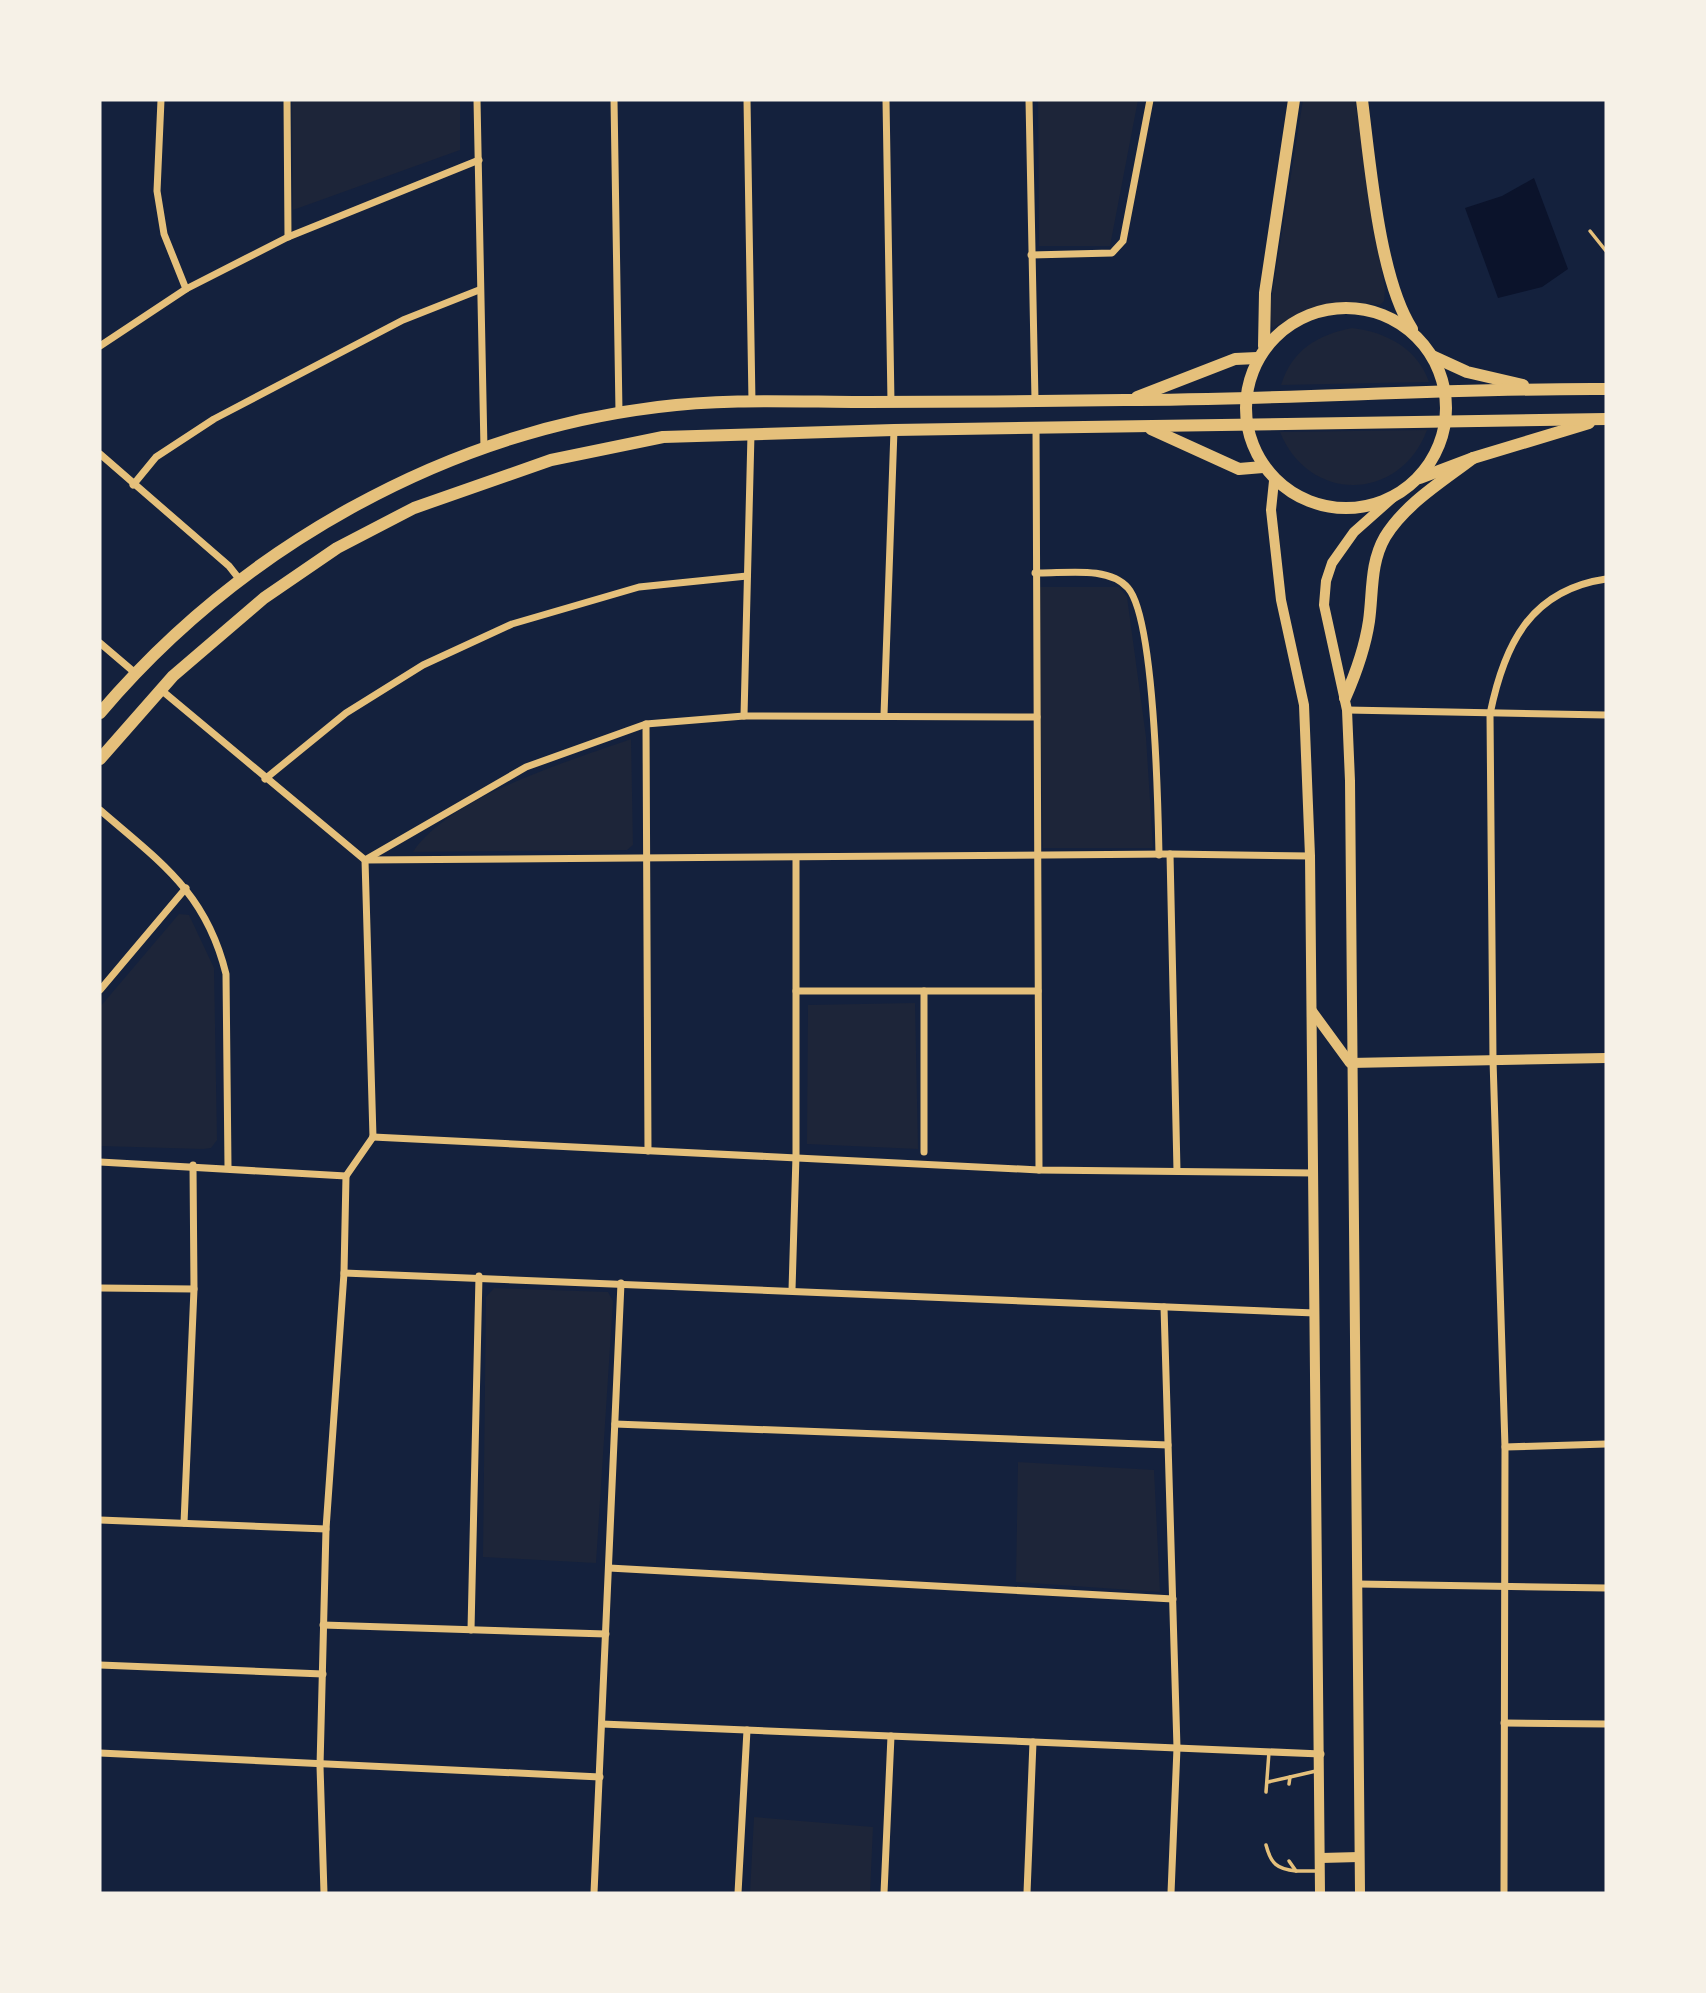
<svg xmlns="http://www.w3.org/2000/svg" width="1706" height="1993" font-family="Lato,sans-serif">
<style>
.green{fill:#1d2539}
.water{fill:#0b132b}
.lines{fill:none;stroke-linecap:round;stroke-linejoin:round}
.service{stroke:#e5c07b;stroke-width:3.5}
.minor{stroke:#e5c07b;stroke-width:7}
.tertiary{stroke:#e5c07b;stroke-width:10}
.secondary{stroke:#e5c07b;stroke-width:10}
.primary{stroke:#e5c07b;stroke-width:12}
</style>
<rect width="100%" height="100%" fill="#14213d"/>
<g class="green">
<polygon points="292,100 460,100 460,150 293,210"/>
<polygon points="1038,100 1138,100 1110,246 1039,246"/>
<path d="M1303,100h52l30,190 -1,11 -4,4c-42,-6 -72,4 -108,23l-2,-21z"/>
<path d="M1352,328c34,4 65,20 77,54l-148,3c11,-35 36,-50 71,-57z"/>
<path d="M1427,430c-27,72 -118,74 -147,2z"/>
<polygon points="1038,587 1119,587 1127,597 1146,737 1153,848 1043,848"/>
<path d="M631,739l2,106 -6,5 -214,2c36,-55 156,-91 218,-113z"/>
<polygon points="179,914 189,915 214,968 217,1140 211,1148 203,1149 100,1146 100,1007"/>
<polygon points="915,1003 918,1149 807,1144 808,1005"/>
<polygon points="494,1288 608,1292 613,1301 596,1563 483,1557 486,1297"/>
<polygon points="1018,1462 1154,1470 1160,1592 1016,1582"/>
<polygon points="754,1817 873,1827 870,1893 750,1893"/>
</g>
<polygon class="water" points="1534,178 1568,269 1542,287 1498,298 1465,208 1502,196"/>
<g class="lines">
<g class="service">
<polyline points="1590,231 1606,251"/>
<polyline points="1268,1782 1290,1777"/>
<polyline points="1289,1784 1290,1777 1316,1771"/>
<polyline points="1266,1792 1269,1752"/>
<path d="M1266,1845c5,19 11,24 30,26"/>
<polyline points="1289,1861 1296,1871 1316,1871"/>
</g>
<g class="minor">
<polyline points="161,100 157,191 164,234 186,289"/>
<polyline points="287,100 288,237"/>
<polyline points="477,100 484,449"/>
<polyline points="614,100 619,412"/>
<polyline points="747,100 752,402"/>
<polyline points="886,100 891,402"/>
<polyline points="1029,100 1035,400"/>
<polyline points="1031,255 1112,253 1123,241 1150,100"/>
<polyline points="100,346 186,289 288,237 479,160"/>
<polyline points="1036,427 1039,1170"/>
<polyline points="100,454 229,566 240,580"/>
<polyline points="133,485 156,457 214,419 403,320 479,290"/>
<path d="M1035,573c28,1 73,-8 93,15 27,31 30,219 31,267"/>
<polyline points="100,643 134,672"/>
<polyline points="160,689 365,860 373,1137"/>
<polyline points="1347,710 1606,715"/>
<polyline points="884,715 894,430"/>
<polyline points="744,716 751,434"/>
<polyline points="646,724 648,1151"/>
<polyline points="265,779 346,713 423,665 512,624 639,587 747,576"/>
<path d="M100,810c60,52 106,82 126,164l2,193"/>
<polyline points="1170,854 1177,1171"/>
<polyline points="365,860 1170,854 1310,856"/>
<polyline points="365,860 526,767 646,724 744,716 1037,717"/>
<polyline points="100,990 186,888"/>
<polyline points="796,991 1038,991"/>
<polyline points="924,991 924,1152"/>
<polyline points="373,1137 1039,1170 1314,1173"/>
<polyline points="100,1162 346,1176"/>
<polyline points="344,1273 1315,1313"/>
<polyline points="100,1288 194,1289"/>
<polyline points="792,1290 796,1156 796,858"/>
<polyline points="1164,1307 1177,1748 1171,1893"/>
<polyline points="615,1424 1168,1445"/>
<polyline points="1505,1447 1606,1444"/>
<polyline points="100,1520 326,1529"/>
<polyline points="184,1523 194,1289 193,1165"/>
<polyline points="609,1568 1173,1599"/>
<polyline points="1358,1584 1606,1588"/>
<polyline points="323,1625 606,1634"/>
<polyline points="471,1630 479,1276"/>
<polyline points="100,1665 323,1674"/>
<polyline points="1504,1723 1606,1724"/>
<polyline points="602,1724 1321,1754"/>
<polyline points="100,1753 600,1777"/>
<polyline points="324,1893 320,1766 326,1529 344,1273 346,1176 373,1137"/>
<polyline points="594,1893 621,1283"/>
<polyline points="738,1893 747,1730"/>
<polyline points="884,1893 891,1736"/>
<polyline points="1027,1893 1033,1742"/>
<path d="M1504,1893l1,-446 -12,-387 -3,-346c14,-69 40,-124 116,-135"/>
</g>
<polyline class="tertiary" points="1312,1011 1350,1063 1606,1058"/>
<g class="secondary">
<polyline points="1274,481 1271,510 1281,600 1304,705 1310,856 1320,1893"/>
<polyline points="1321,1858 1359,1857"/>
<polyline points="1360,1893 1350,781 1347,710 1324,605 1326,581 1332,563 1354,532 1398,493"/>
</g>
<g class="primary">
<path d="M1362,100c8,62 17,178 50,229"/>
<circle cx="1346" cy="408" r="100"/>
<polyline points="1264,346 1265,293 1294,100"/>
<polyline points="1432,356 1467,372 1523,385"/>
<polyline points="1137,397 1235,359 1257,358"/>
<polyline points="1151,429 1239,469 1263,467"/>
<polyline points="1420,478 1473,458 1589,423"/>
<path d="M1345,698c11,-25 20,-50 24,-77 4,-29 1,-58 16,-84 20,-33 58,-56 88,-79"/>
<path d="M100,713c139,-164 343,-280 558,-306 69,-9 140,-5 209,-5 86,0 171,-1 257,-2 161,0 321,-12 482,-11"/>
<polyline points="100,759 173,676 264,598 337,548 414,508 551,460 663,437 894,430 1606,419"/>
</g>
</g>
<rect width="1706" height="1993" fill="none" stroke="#f6f1e7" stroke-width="203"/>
</svg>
